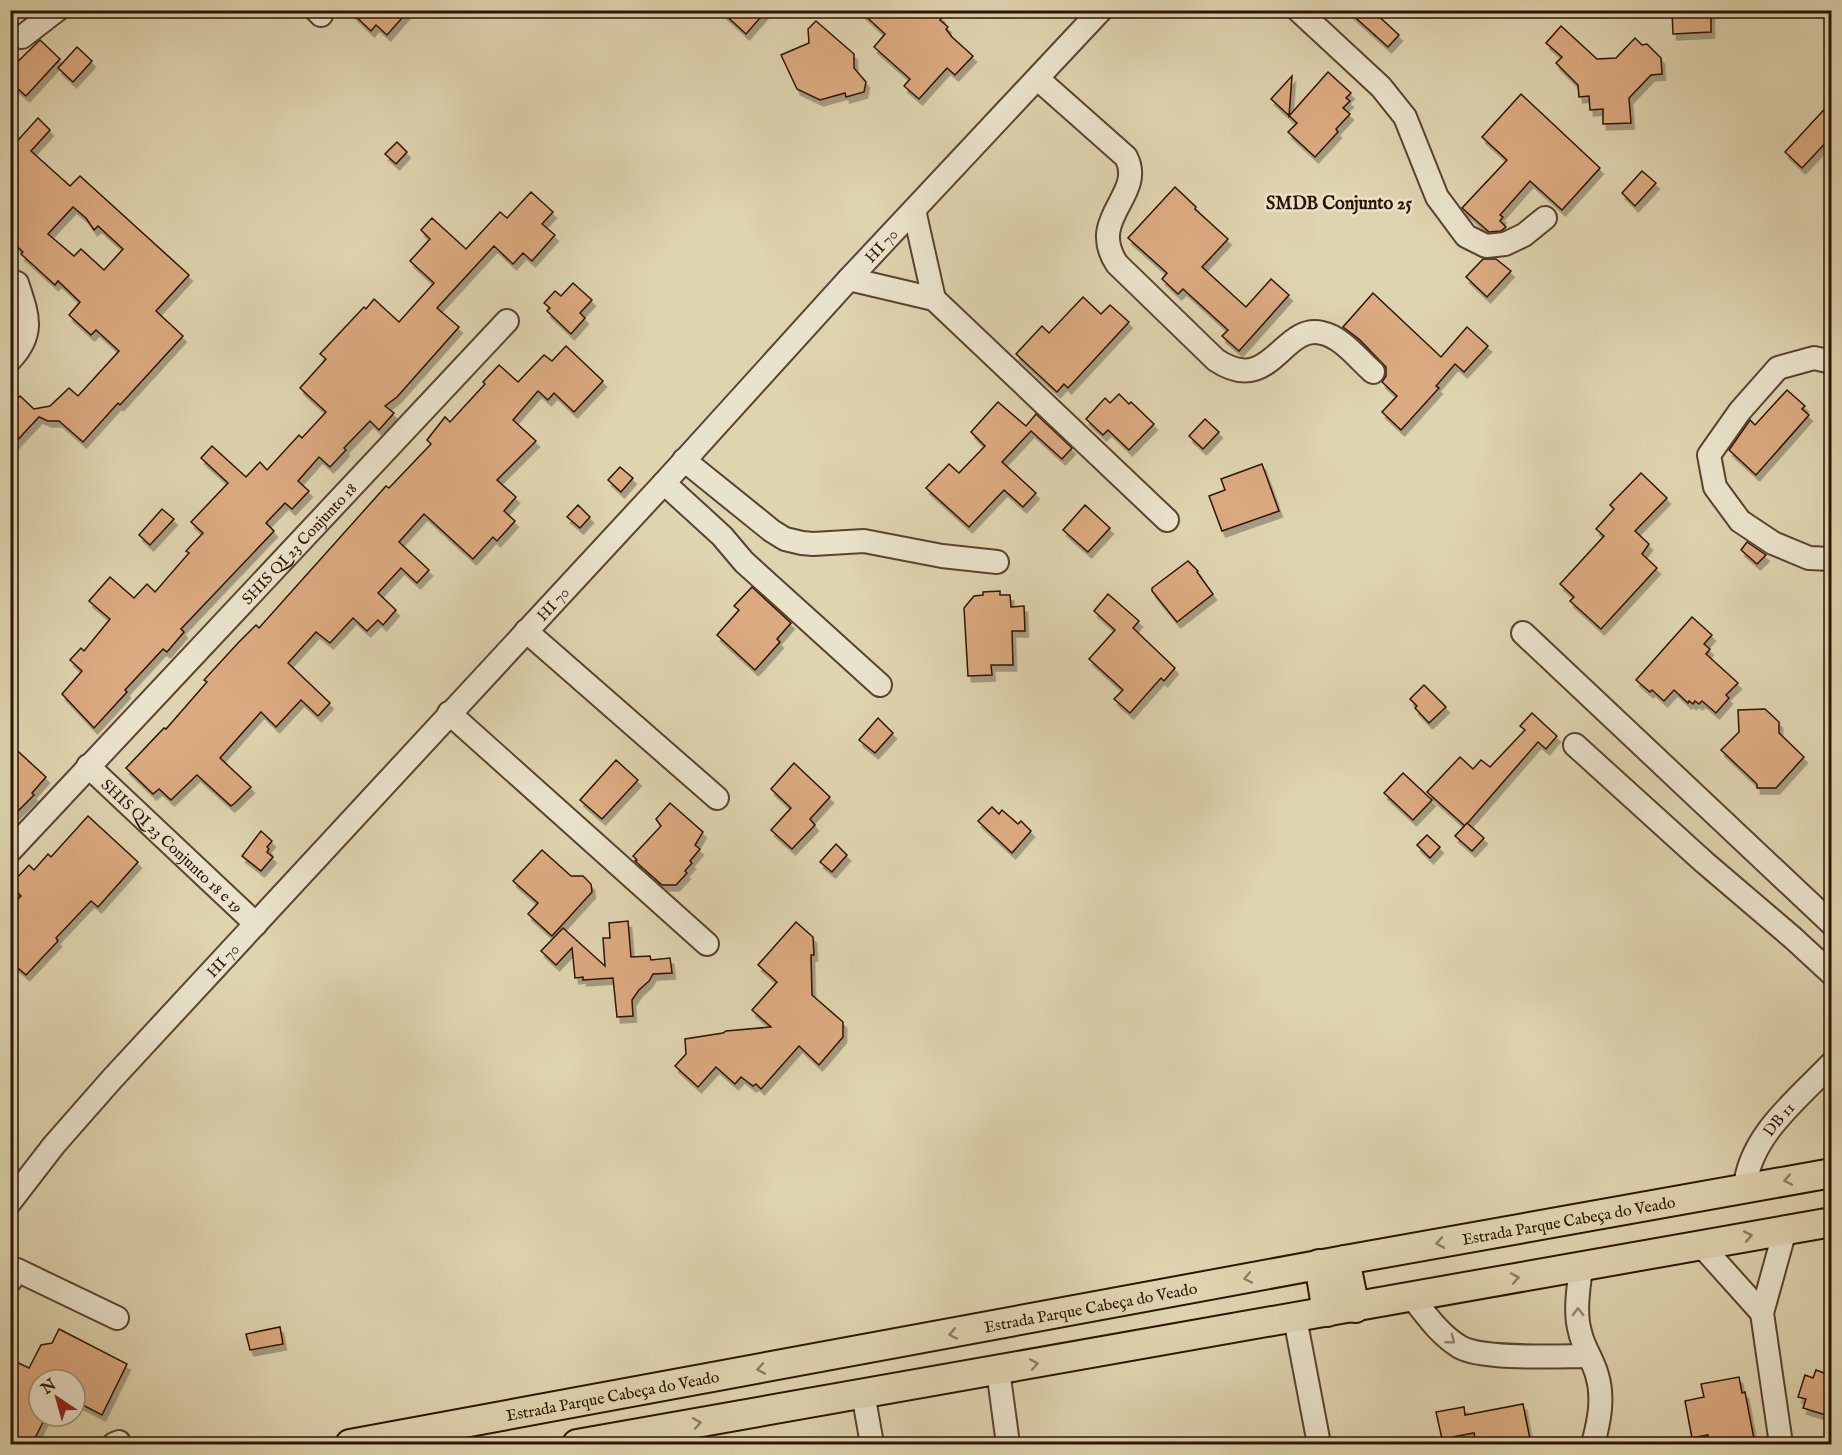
<svg xmlns="http://www.w3.org/2000/svg" width="1842" height="1455" font-family="'IM FELL English',serif">
<style>
.building{fill:#dcaa80;stroke:#2d1302;stroke-width:1.5;fill-rule:evenodd;filter:url(#shadow)}
.lines{fill:none;stroke-linecap:round;stroke-linejoin:round}
.minor-casing{stroke:#5a432e;stroke-width:26}
.major-casing{stroke:#2d1302;stroke-width:32}
.minor{stroke:#eae3cc;stroke-width:22}
.major{stroke:#dfd4b0;stroke-width:28}
.oneway{stroke:#8f7d62}
.oneway2{stroke:#958571}
.labels{text-anchor:middle;stroke-width:5;stroke-linejoin:round;paint-order:stroke}
.street-label{font-size:16px;fill:#2d1302;stroke:#eae3cc}
.neighbourhood-label{font-size:18px;font-weight:bold;fill:#2d1302;stroke:#eae3cc}
</style>
<defs>
<filter id="shadow"><feDropShadow dx="3.5" dy="6" stdDeviation="0" flood-color="#0004"/></filter>
</defs>
<rect width="100%" height="100%" fill="#dfd4b0"/>
<filter id="stains"><feTurbulence type="fractalNoise" baseFrequency=".00333" numOctaves="4"/><feColorMatrix values="0 0 0 0 .2 0 0 0 0 .09 0 0 0 0 .02 0 0 0 .5 -.17"/></filter>
<radialGradient id="worn" r=".72"><stop offset=".6" stop-color="#630" stop-opacity="0"/><stop offset="1" stop-color="#630" stop-opacity=".3"/></radialGradient>
<g class="building">
<polygon points="349,10 409,10 387,35 376,25 371,31"/>
<polygon points="720,10 767,10 746,34"/>
<polygon points="859,10 934,10 942,17 940,20 948,27 946,29 952,37 973,56 955,75 947,68 919,99 904,86 910,79 874,47 885,34"/>
<polygon points="1347,10 1372,10 1399,35 1388,47"/>
<polygon points="1672,10 1711,10 1711,32 1673,34"/>
<polygon points="816,21 854,54 854,68 866,82 864,92 846,97 845,93 820,100 797,89 781,55 809,43 808,29"/>
<polygon points="1561,26 1597,59 1616,58 1635,38 1642,45 1647,44 1661,58 1662,74 1651,75 1629,98 1631,123 1603,124 1603,109 1590,110 1589,96 1579,97 1578,85 1556,63 1562,57 1546,43"/>
<polygon points="40,40 60,59 26,96 10,82 10,69"/>
<polygon points="77,47 92,61 73,82 58,68"/>
<polygon points="1328,72 1351,93 1346,98 1350,101 1343,108 1350,114 1336,129 1338,132 1315,157 1288,132 1297,123 1271,99 1292,76 1289,116"/>
<polygon points="1521,94 1600,168 1562,210 1530,181 1500,215 1503,217 1500,221 1506,227 1501,231 1489,232 1462,208 1507,160 1482,137"/>
<polygon points="1832,101 1832,136 1802,168 1785,152"/>
<path d="M38,118l12,12 -19,21 39,35 10,-10 109,99 -33,36 27,25 -63,69 -2,-2 -35,39 -24,-21h-11l-9,-4 -29,31v-42l10,-10 14,13 16,-3 19,-18 9,8 41,-45 -23,-21 -5,5 -22,-20 11,-13 -22,-21 -3,4 -34,-31 2,-2 -13,-12v-91zM73,207l13,11 8,12 4,-4 25,23 -19,21 -23,-21 -7,7 -26,-22z"/>
<polygon points="397,142 407,152 396,164 385,154"/>
<polygon points="1642,171 1656,183 1635,206 1622,193"/>
<polygon points="1175,187 1196,207 1195,209 1228,239 1202,267 1246,307 1271,279 1289,295 1239,351 1222,336 1228,330 1183,289 1178,294 1162,279 1167,273 1128,238"/>
<polygon points="531,192 553,212 542,224 555,235 532,261 523,253 513,264 494,246 437,308 459,327 397,397 385,406 394,413 379,430 370,421 344,448 346,450 330,467 319,457 298,481 309,491 292,509 285,503 266,523 274,531 181,629 184,632 167,652 163,649 125,690 127,692 94,728 62,694 82,671 70,660 81,648 84,651 110,619 89,601 110,577 134,598 147,584 155,592 189,553 186,551 203,533 191,522 228,483 201,458 212,446 246,477 260,462 267,470 299,435 302,438 326,412 300,388 326,359 320,354 364,307 366,309 374,299 399,322 434,283 410,261 430,239 421,230 432,218 466,249 500,212 507,218"/>
<polygon points="1483,259 1496,259 1511,271 1487,297 1466,277"/>
<polygon points="573,283 592,300 580,313 585,318 571,334 547,311 550,308 544,303 555,291 561,296"/>
<polygon points="1373,293 1441,357 1467,327 1488,346 1464,372 1455,364 1436,386 1439,388 1401,430 1382,412 1397,396 1382,382 1386,376 1386,367 1359,339 1343,327"/>
<polygon points="1083,297 1101,314 1110,305 1129,322 1068,388 1064,384 1057,392 1016,354 1042,326 1049,333"/>
<polygon points="566,346 603,381 574,412 554,393 548,400 538,391 513,420 536,441 497,480 516,497 504,511 515,521 497,541 493,537 473,559 424,514 399,542 429,570 417,583 401,568 378,593 396,610 383,625 378,620 367,631 353,618 330,643 316,632 288,663 330,703 318,716 301,700 276,727 261,712 220,758 251,787 235,803 231,806 197,775 171,800 159,789 153,794 126,768 164,728 166,729 207,682 204,680 238,643 256,625 259,628 386,486 389,488 431,444 427,440 445,417 450,422 485,384 483,382 499,365 518,382 544,355 552,361"/>
<polygon points="1787,390 1805,406 1802,409 1809,415 1756,475 1729,450 1750,420 1755,425"/>
<polygon points="1119,394 1129,404 1131,402 1154,424 1129,450 1108,430 1103,435 1086,419 1105,398 1110,403"/>
<polygon points="998,402 1026,426 1036,414 1072,448 1062,459 1031,431 1002,462 1036,493 1023,507 1004,490 969,527 926,488 949,464 959,473 985,446 971,432"/>
<polygon points="1205,419 1219,432 1203,449 1189,436"/>
<polygon points="1262,464 1279,511 1222,531 1209,496 1225,490 1221,479"/>
<polygon points="620,467 633,478 621,492 608,480"/>
<polygon points="1641,473 1667,498 1635,531 1649,544 1642,554 1657,568 1601,629 1570,601 1574,597 1560,584 1604,536 1596,529 1614,509 1610,505"/>
<polygon points="578,505 590,517 580,528 567,517"/>
<polygon points="1085,505 1110,528 1088,552 1063,530"/>
<polygon points="162,509 174,519 150,545 139,535"/>
<polygon points="1747,542 1766,555 1757,564 1741,550"/>
<polygon points="1188,561 1198,571 1197,572 1213,594 1177,622 1152,591 1152,588"/>
<polygon points="752,587 791,623 777,639 780,642 755,670 717,635 739,610 734,606"/>
<polygon points="1000,591 1000,595 1010,595 1011,607 1024,606 1025,631 1012,631 1013,665 991,665 992,675 968,676 964,608 974,596 983,595 983,592"/>
<polygon points="1108,594 1139,621 1133,628 1175,668 1164,681 1161,678 1130,713 1114,699 1123,690 1089,659 1115,630 1094,611"/>
<polygon points="1692,617 1712,635 1704,644 1710,649 1706,654 1738,683 1726,695 1729,698 1716,713 1702,701 1699,704 1695,701 1693,704 1689,701 1688,703 1674,690 1664,701 1652,690 1650,692 1636,680"/>
<polygon points="1424,685 1446,707 1429,723 1415,708 1417,706 1410,699"/>
<polygon points="1765,709 1779,722 1779,733 1804,757 1776,788 1757,788 1757,784 1721,750 1739,732 1738,710"/>
<polygon points="1532,713 1557,736 1546,749 1538,742 1465,826 1427,792 1460,757 1473,769 1481,760 1490,767 1525,730 1520,726"/>
<polygon points="878,718 893,733 875,753 859,740"/>
<polygon points="10,744 46,777 32,793 34,795 10,819"/>
<polygon points="616,760 638,780 602,819 580,800"/>
<polygon points="794,763 830,797 810,819 815,825 792,849 771,830 791,808 771,789"/>
<polygon points="1403,773 1432,800 1413,820 1384,793"/>
<polygon points="670,803 703,832 695,845 700,849 690,861 692,863 685,871 687,873 676,885 662,885 635,861 637,860 633,856 661,826 656,819"/>
<polygon points="992,807 999,814 1002,810 1018,824 1021,821 1031,831 1012,853 978,821"/>
<polygon points="88,816 138,862 98,907 91,901 56,938 58,941 26,975 10,961 10,907 21,896 10,885 29,865 34,870 48,854 51,857"/>
<polygon points="1467,823 1484,838 1472,851 1455,836"/>
<polygon points="261,831 272,841 267,847 269,849 267,852 273,857 261,871 242,856"/>
<polygon points="1427,835 1440,847 1430,858 1417,845"/>
<polygon points="836,844 847,855 832,872 820,862"/>
<polygon points="542,850 571,876 583,876 591,884 592,892 552,936 528,914 538,903 513,881"/>
<polygon points="628,921 631,957 650,956 651,960 670,958 672,973 653,974 649,981 639,990 632,1000 633,1016 617,1017 613,978 583,980 583,977 575,978 572,948 556,965 541,951 563,928 605,966 603,938 610,938 609,923"/>
<polygon points="796,922 813,937 814,955 811,955 812,995 843,1022 843,1037 819,1065 799,1046 761,1089 756,1084 753,1086 741,1077 735,1084 716,1067 698,1087 675,1066 686,1054 685,1039 723,1033 726,1031 771,1027 752,1010 777,982 758,965"/>
<polygon points="280,1327 283,1344 250,1350 246,1334"/>
<polygon points="59,1329 127,1364 102,1415 75,1401 75,1380 39,1380 39,1416 46,1416 32,1444 10,1444 10,1359 29,1368 41,1345 52,1343"/>
<polygon points="1816,1370 1832,1376 1832,1417 1803,1408 1806,1399 1798,1397 1805,1375 1813,1378"/>
<polygon points="1739,1377 1742,1393 1745,1392 1755,1444 1709,1444 1708,1435 1692,1438 1685,1401 1704,1397 1701,1384"/>
<polygon points="1523,1404 1531,1444 1476,1444 1474,1433 1442,1439 1436,1412 1464,1407 1465,1415"/>
</g>
<g class="lines">
<defs>
<g id="minor">
<polyline points="316,10 321,15"/>
<polyline points="1298,10 1381,87 1405,117 1437,197 1466,236 1486,246 1505,244 1524,235 1545,218"/>
<polyline points="22,37 57,10"/>
<path d="M1038,79l88,78c20,38 -40,61 -9,107l99,96c55,37 66,-37 106,-27 20,4 36,26 51,39"/>
<polyline points="914,210 934,299"/>
<polyline points="849,279 934,299 1167,520"/>
<path d="M10,360c26,-27 17,-46 7,-77"/>
<polyline points="1832,362 1814,358 1778,368 1740,411 1709,455 1715,487 1740,521 1773,543 1809,558 1832,559"/>
<polyline points="684,460 772,531 785,539 802,543 813,544 864,541 942,556 997,562"/>
<polyline points="664,483 722,536 744,562 880,685"/>
<polyline points="526,631 717,798"/>
<polyline points="1523,633 1832,924"/>
<polyline points="449,713 707,944"/>
<polyline points="1575,745 1704,862 1793,938 1832,974"/>
<path id="s1" d="M88,766l168,158"/>
<path id="s2" d="M10,851l497,-530"/>
<path id="s3" d="M1745,1188c4,-52 53,-89 87,-125"/>
<path id="s4" d="M10,1202l44,-57 58,-66 552,-596 185,-204 252,-269"/>
<polyline points="1701,1245 1762,1313"/>
<path d="M1581,1266c-2,21 -7,45 -1,66 3,15 13,28 17,43 7,23 2,47 -4,69"/>
<polyline points="10,1281 17,1270 117,1318"/>
<path d="M1412,1297c14,18 28,38 48,50 22,13 101,9 129,9"/>
<polyline points="1295,1318 1319,1444"/>
<polyline points="998,1370 1008,1444"/>
<polyline points="863,1393 872,1444"/>
<polyline points="114,1444 119,1442"/>
<polyline points="1781,1444 1762,1313 1785,1230"/>
</g>
<g id="major">
<polyline points="1345,1260 1355,1308"/>
<polyline points="1319,1264 1327,1312"/>
<path id="s5" d="M350,1444l995,-184 487,-87"/>
<polyline points="577,1444 1832,1222"/>
</g>
</defs>
<use href="#minor" class="minor-casing"/>
<use href="#major" class="major-casing"/>
<use href="#minor" class="minor"/>
<use href="#major" class="major"/>
</g>
<defs><path id="oneway-chevron" d="M-2-3.5L2.5 0L-2 3.5" fill="none" stroke-width="1.6" stroke-linecap="round" stroke-linejoin="round" transform="scale(1.5)"/></defs>
<g class="oneway">
<use href="#oneway-chevron" transform="translate(1788 1180) rotate(170)"/>
<use href="#oneway-chevron" transform="translate(1748 1236) rotate(-10)"/>
<use href="#oneway-chevron" transform="translate(1440 1243) rotate(170)"/>
<use href="#oneway-chevron" transform="translate(1248 1278) rotate(169)"/>
<use href="#oneway-chevron" transform="translate(1515 1278) rotate(-10)"/>
<use href="#oneway-chevron" transform="translate(953 1334) rotate(169)"/>
<use href="#oneway-chevron" transform="translate(1034 1364) rotate(-10)"/>
<use href="#oneway-chevron" transform="translate(761 1369) rotate(170)"/>
<use href="#oneway-chevron" transform="translate(697 1423) rotate(-10)"/>
</g>
<g class="oneway2">
<use href="#oneway-chevron" transform="translate(1578 1312) rotate(-91)"/>
<use href="#oneway-chevron" transform="translate(1451 1340) rotate(38)"/>
</g>
<g class="labels">
<g class="street-label">
<text dy="6" stroke="none"><textPath href="#s4" startOffset="1294">HI 70</textPath></text>
<text dy="6" stroke="none"><textPath href="#s2" startOffset="422">SHIS QI 23 Conjunto 18</textPath></text>
<text dy="6" stroke="none"><textPath href="#s4" startOffset="808">HI 70</textPath></text>
<text dy="6" stroke="none"><textPath href="#s1" startOffset="116">SHIS QI 23 Conjunto 18 e 19</textPath></text>
<text dy="6" stroke="none"><textPath href="#s4" startOffset="322">HI 70</textPath></text>
<text dy="6" stroke="none"><textPath href="#s3" startOffset="78">DB 11</textPath></text>
<text dy="6" stroke="none"><textPath href="#s5" startOffset="1239">Estrada Parque Cabeça do Veado</textPath></text>
<text dy="6" stroke="none"><textPath href="#s5" startOffset="753">Estrada Parque Cabeça do Veado</textPath></text>
<text dy="6" stroke="none"><textPath href="#s5" startOffset="267">Estrada Parque Cabeça do Veado</textPath></text>
</g>
<g class="neighbourhood-label">
<text x="1339" y="209">SMDB Conjunto 25</text>
</g>
</g>
<rect width="1842" height="1455" fill="none" stroke="#dfd4b0" stroke-width="36"/>
<rect x="12" y="12" width="1818" height="1431" fill="none" stroke="#2d1302" stroke-width="3"/>
<rect x="18" y="18" width="1806" height="1419" fill="none" stroke="#2d1302" stroke-width="1.5"/>
<g transform="translate(57 1398) rotate(324)"><circle r="28" fill="#eae3cc" stroke="#9e907b" stroke-width="1.5"/>
<path d="M0-4.5L10 22L0 15L-10 22Z" fill="#8f2418"/>
<text y="-9" font-size="16" font-weight="bold" text-anchor="middle" fill="#2d1302">N</text>
</g>
<rect width="100%" height="100%" filter="url(#stains)"/>
<rect width="100%" height="100%" fill="url(#worn)"/>
</svg>
